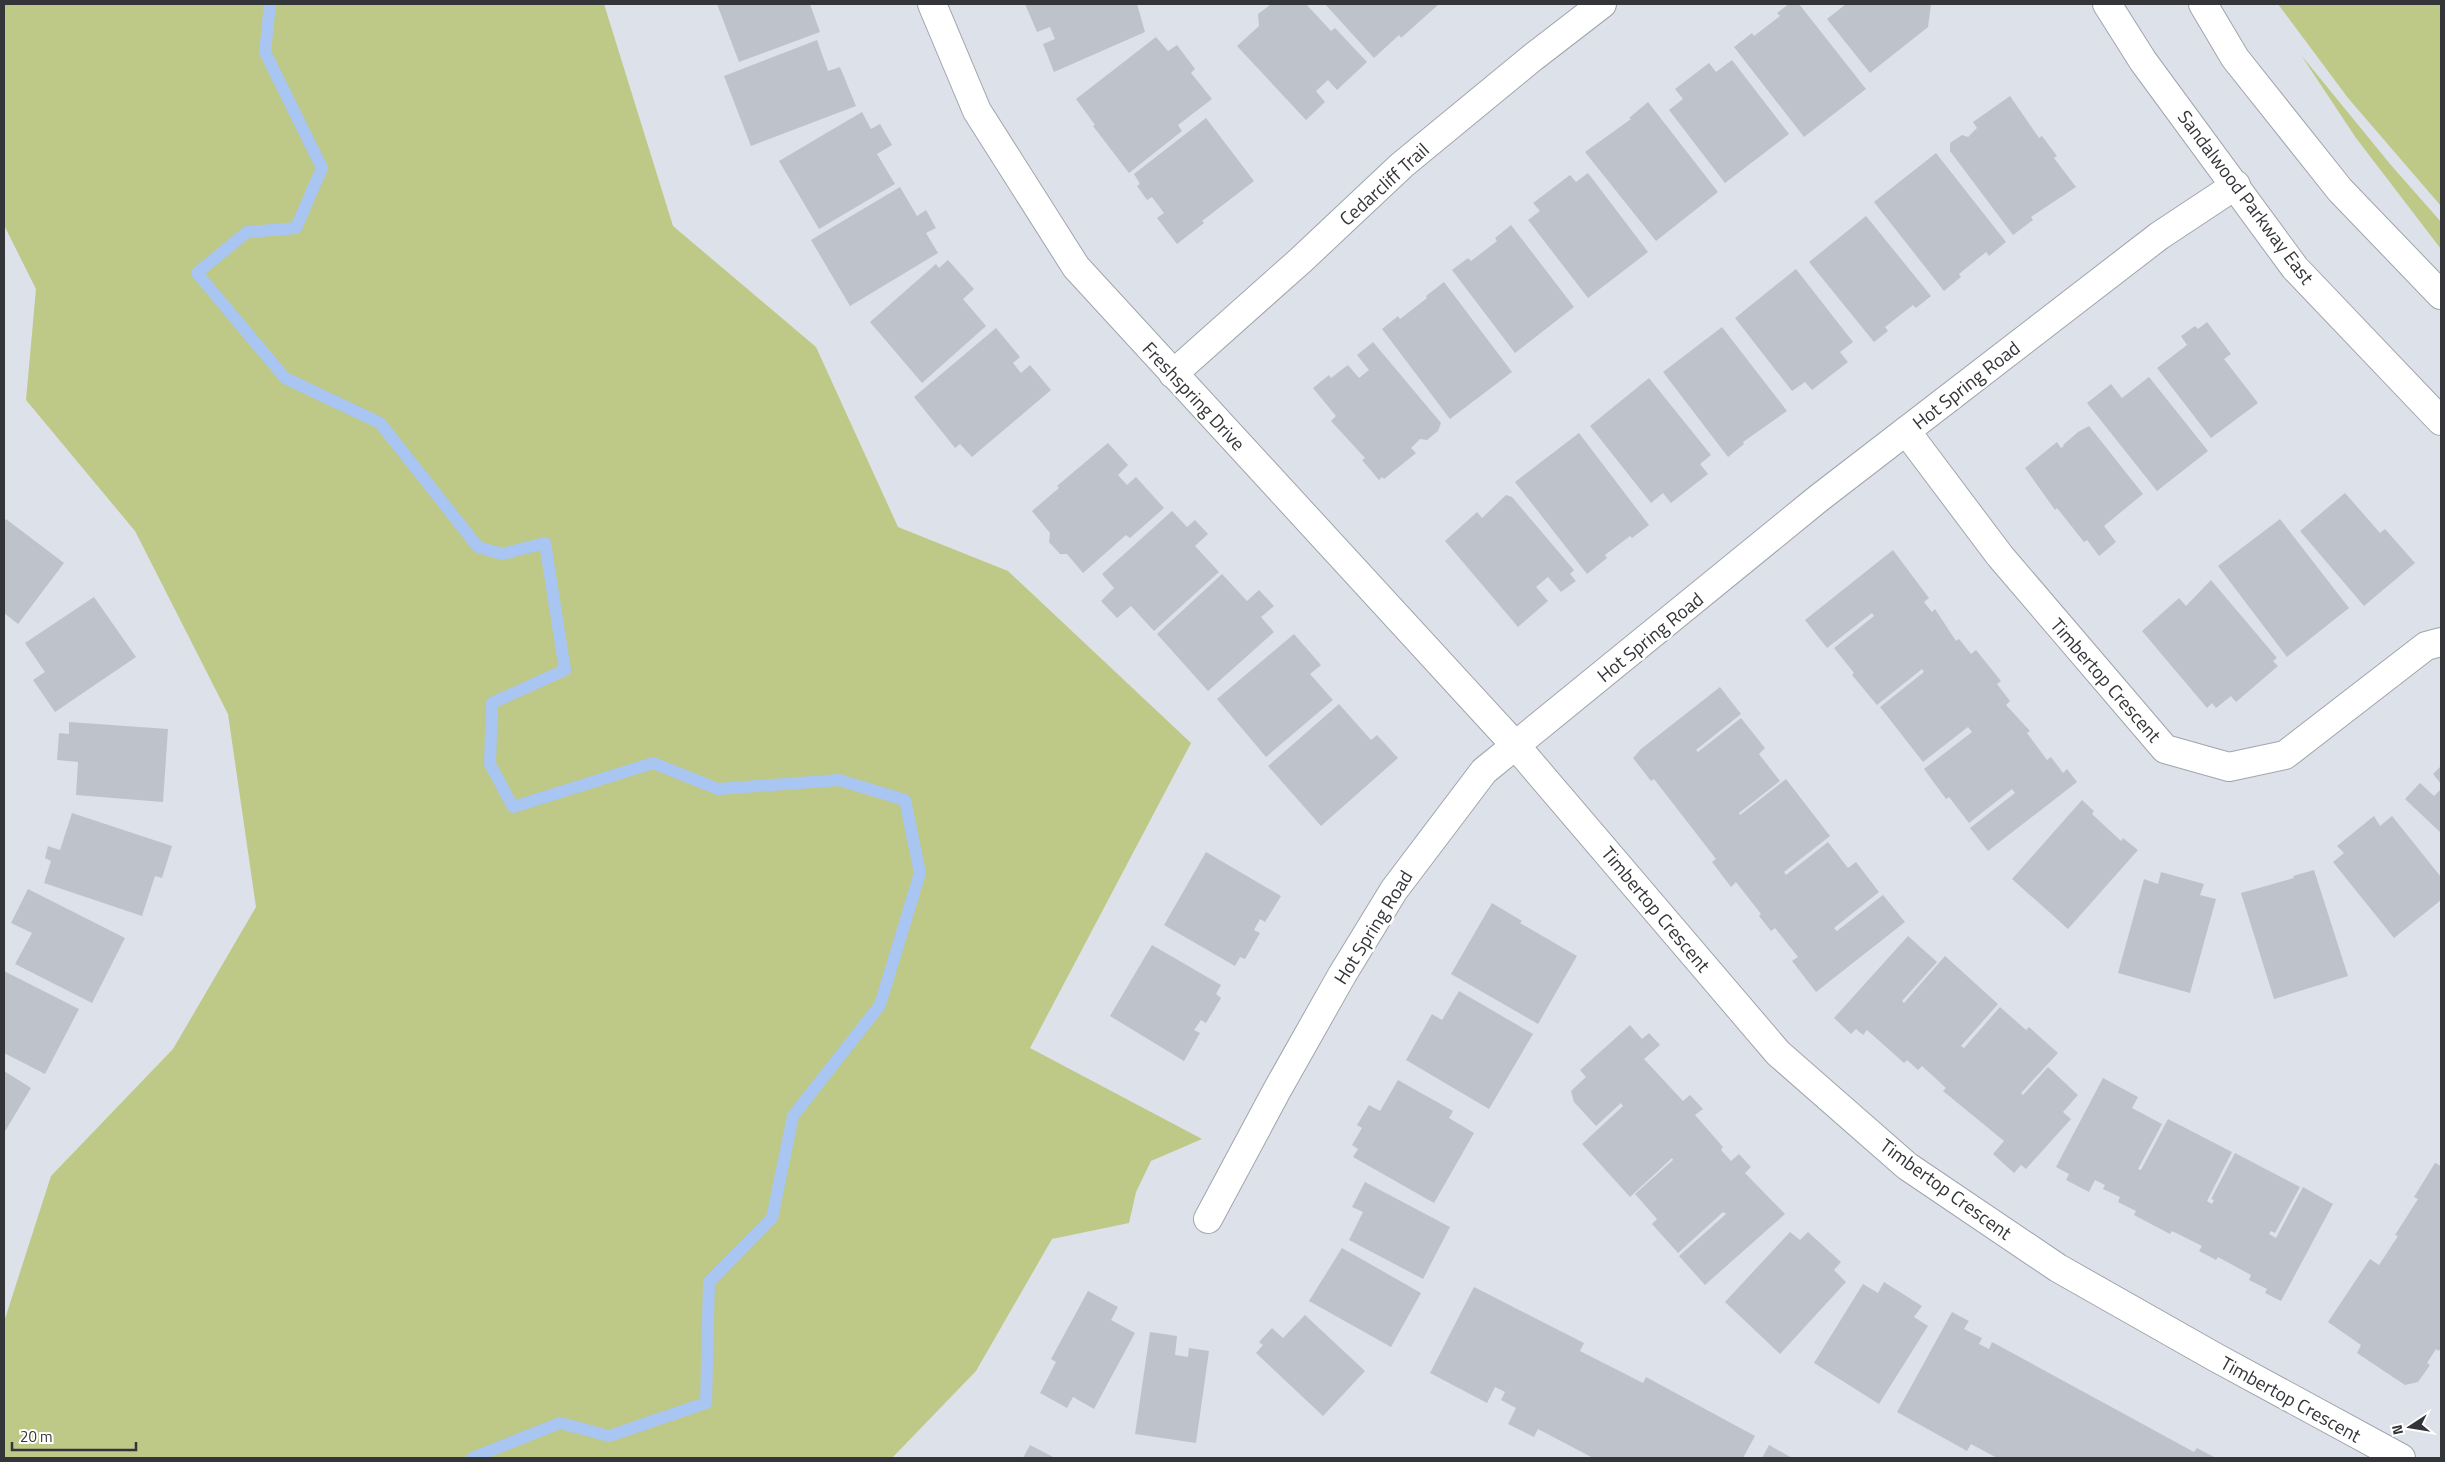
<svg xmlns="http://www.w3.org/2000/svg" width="2445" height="1462" font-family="'Titillium Web',sans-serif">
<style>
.green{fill:#bec887}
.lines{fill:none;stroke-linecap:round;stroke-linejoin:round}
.stream{stroke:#a9c5f1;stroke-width:12}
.building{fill:#bec3cb}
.minor-casing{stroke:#a0a5ad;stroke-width:30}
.secondary-casing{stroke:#a0a5ad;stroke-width:30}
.minor{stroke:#fff;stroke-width:28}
.secondary{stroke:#fff;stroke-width:28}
.labels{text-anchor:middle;stroke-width:5;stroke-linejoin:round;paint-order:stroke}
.street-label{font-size:19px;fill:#333538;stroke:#fff}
</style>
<rect width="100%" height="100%" fill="#dde1ea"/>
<g class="green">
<polygon points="4,4 604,4 673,226 816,347 898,527 1008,571 1191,743 1030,1048 1202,1139 1151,1161 1136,1192 1129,1223 1052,1239 976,1371 892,1458 4,1458 4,1322 51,1176 173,1049 256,907 228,714 135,531 26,400 36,289 4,225"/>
<polygon points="2278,4 2441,4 2441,206 2348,98"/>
<polygon points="2301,55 2390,164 2441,222 2441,249 2356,138"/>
</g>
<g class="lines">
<polyline class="stream" points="270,4 265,52 322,168 296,228 247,232 197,273 285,378 380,423 478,547 502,554 545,543 565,670 492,703 490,764 513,807 653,763 718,789 839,780 905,800 920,873 880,1005 793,1116 772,1218 709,1282 706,1403 609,1436 560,1423 472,1458"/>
</g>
<g class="building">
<polygon points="717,4 810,4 820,32 739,62"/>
<polygon points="1025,4 1137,4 1145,32 1054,72 1043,44 1055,39 1050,27 1037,32"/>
<polygon points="1306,4 1331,31 1335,28 1367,62 1337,90 1328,80 1316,91 1325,102 1306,120 1237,46 1259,26 1258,14 1270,5"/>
<polygon points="1325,4 1439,4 1401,38 1399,35 1374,58"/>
<polygon points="1789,4 1799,4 1866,89 1804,137 1734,47 1752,33 1754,36 1780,16 1777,13"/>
<polygon points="1846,4 1931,4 1928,27 1870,73 1827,19"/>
<polygon points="1156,37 1168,51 1177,45 1195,69 1191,73 1212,99 1178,125 1182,131 1129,173 1093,126 1095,125 1076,99"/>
<polygon points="817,40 828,71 840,67 856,106 751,146 724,76"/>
<polygon points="1732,60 1789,134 1725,183 1669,110 1683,99 1675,89 1709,63 1716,72"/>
<polygon points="2010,96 2039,138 2042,136 2057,156 2054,158 2076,187 2031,217 2033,220 2013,235 1950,151 1950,143 1962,135 1968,137 1977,128 1973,122"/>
<polygon points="1648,102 1718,192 1656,241 1585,152 1631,119 1629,118"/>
<polygon points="862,112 871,129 880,124 892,145 877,154 895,184 819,229 779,161"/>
<polygon points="1206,118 1254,181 1202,221 1204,223 1177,244 1157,218 1164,213 1152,197 1147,200 1137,186 1140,184 1134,174"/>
<polygon points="1936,153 2006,242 1989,256 1986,252 1959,274 1961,277 1944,291 1874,202"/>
<polygon points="1588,173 1648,252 1588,298 1528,220 1540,211 1533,203 1570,175 1576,182"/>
<polygon points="900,187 917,216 926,210 936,228 926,233 938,253 850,306 811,240"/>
<polygon points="1866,216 1931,296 1916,308 1913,305 1885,327 1888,331 1874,342 1809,262"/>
<polygon points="1511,225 1574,307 1515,353 1452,270 1468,258 1471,261 1497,241 1495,238"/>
<polygon points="948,260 974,289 963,299 986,326 922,383 870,322 936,264 939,268"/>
<polygon points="1796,269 1853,342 1840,352 1848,362 1812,390 1805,382 1792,391 1735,318"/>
<polygon points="1444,282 1512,372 1450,419 1382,329 1398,316 1400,319 1427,298 1426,296"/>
<polygon points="2207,322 2231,354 2224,359 2258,403 2211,438 2157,368 2187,345 2181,336 2195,326 2198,329"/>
<polygon points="1722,327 1787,411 1743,442 1744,444 1728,457 1663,372"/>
<polygon points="996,328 1020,357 1013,363 1021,373 1030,365 1051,390 972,457 960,444 955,448 914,397"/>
<polygon points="1373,342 1441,423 1438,431 1427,440 1420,439 1411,448 1416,453 1384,479 1382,477 1379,480 1362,460 1365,458 1331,421 1336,416 1313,388 1329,375 1331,378 1348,365 1359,378 1369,370 1357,355"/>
<polygon points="2149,377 2208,451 2157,491 2087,403 2111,384 2122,398"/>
<polygon points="1649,378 1711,455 1700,464 1708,474 1671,503 1663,493 1651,503 1590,426"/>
<polygon points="2089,426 2143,494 2104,526 2116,542 2099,556 2087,540 2084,542 2057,508 2055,510 2025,468 2057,442 2061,448 2064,446 2063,445 2078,432"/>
<polygon points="1579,433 1649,525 1632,538 1630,536 1605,555 1607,558 1587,574 1515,482"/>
<polygon points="1108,443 1128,465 1118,475 1127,485 1136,477 1164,508 1130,538 1126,535 1083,573 1067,554 1060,554 1049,542 1050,533 1032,511 1059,488 1057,486"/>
<polygon points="2345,493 2380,533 2385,529 2415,563 2364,606 2300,531"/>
<polygon points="1506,495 1512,497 1574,570 1570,574 1576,581 1561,592 1548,577 1536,587 1548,601 1518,627 1445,541 1477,512 1482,518"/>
<polygon points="1172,511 1187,527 1195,520 1208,534 1195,546 1219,572 1154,631 1131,606 1117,618 1101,601 1114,588 1102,574"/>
<polygon points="6,519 64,563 18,624 4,613 4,522"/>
<polygon points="2280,519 2349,608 2287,657 2218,566"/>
<polygon points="1893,550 1929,598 1924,602 1932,612 1935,609 1956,641 1959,639 1971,654 1976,650 2001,681 1997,684 2010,701 2006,705 2030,731 2027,733 2047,760 2051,757 2063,773 2067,769 2077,782 1988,851 1970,828 2015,793 2012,789 1969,823 1949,797 1946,799 1924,769 1972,732 1968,727 1923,762 1880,707 1924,672 1922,669 1877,705 1852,675 1854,673 1834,648 1874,616 1872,613 1827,648 1805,620"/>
<polygon points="1222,574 1247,601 1259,590 1274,606 1261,617 1274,632 1208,691 1157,634"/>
<polygon points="2211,580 2277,658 2273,661 2278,666 2236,702 2231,696 2216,708 2212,703 2207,708 2142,631 2179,598 2186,606"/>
<polygon points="94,597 136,657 55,712 33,680 45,672 25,643"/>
<polygon points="1294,634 1321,665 1310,674 1333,700 1266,757 1217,699"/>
<polygon points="1720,687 1741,714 1696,750 1698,752 1741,718 1765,748 1759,754 1780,781 1739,813 1740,815 1786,779 1830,836 1784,872 1786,875 1828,842 1848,868 1856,862 1879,892 1834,928 1837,931 1883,895 1905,922 1816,992 1792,961 1798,957 1775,928 1771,931 1759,916 1761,914 1736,882 1731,887 1712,862 1716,859 1654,779 1651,781 1633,758 1641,749"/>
<polygon points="1339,704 1371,740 1377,735 1398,758 1321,826 1268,766"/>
<polygon points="69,722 168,729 163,802 76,795 78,762 57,760 59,733 69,734"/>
<polygon points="2441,766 2441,784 2433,774"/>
<polygon points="2420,783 2434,796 2441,789 2441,833 2405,799"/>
<polygon points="2082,800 2094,811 2092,814 2121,841 2123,838 2138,850 2068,929 2012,879"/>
<polygon points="72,813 172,846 162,878 155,876 142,916 44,883 51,861 45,858 48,846 60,850"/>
<polygon points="2374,816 2380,826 2392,816 2441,877 2441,900 2394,938 2333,862 2344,853 2337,846"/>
<polygon points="1206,852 1281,896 1265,922 1260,919 1254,930 1260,933 1245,959 1240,957 1235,966 1164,925"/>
<polygon points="2314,870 2348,976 2274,999 2241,893 2294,878 2293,876"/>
<polygon points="2161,872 2204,884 2200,895 2216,899 2190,993 2118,973 2144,879 2158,884"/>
<polygon points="28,889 125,938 92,1003 15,964 32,933 11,923"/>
<polygon points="1492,903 1522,921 1520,923 1577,956 1538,1024 1451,974"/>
<polygon points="1908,936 1937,962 1902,1001 1904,1003 1945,956 1998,1004 1961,1046 1964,1048 2000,1007 2026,1030 2029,1027 2058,1053 2021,1093 2023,1095 2048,1067 2078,1095 2063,1112 2071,1119 2026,1169 2021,1165 2014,1173 1993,1154 2004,1141 1943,1091 1946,1088 1922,1066 1918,1070 1907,1060 1904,1063 1867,1030 1863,1035 1856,1029 1851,1034 1834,1018"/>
<polygon points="1152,945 1221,985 1216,994 1221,998 1206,1023 1201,1020 1194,1030 1200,1033 1184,1061 1110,1016"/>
<polygon points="4,971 79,1009 45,1074 4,1053"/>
<polygon points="1459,991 1533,1034 1489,1109 1406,1060 1432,1014 1442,1020"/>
<polygon points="1630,1025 1642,1039 1649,1033 1660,1045 1644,1059 1683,1101 1690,1095 1703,1109 1695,1115 1723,1147 1721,1150 1731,1161 1739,1154 1751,1167 1745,1173 1785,1214 1705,1285 1679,1256 1726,1214 1723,1212 1678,1253 1652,1224 1657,1219 1635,1194 1673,1160 1672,1158 1630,1197 1582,1144 1623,1106 1621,1103 1596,1126 1574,1102 1571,1091 1586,1077 1580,1070"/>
<polygon points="4,1071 31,1088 4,1133"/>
<polygon points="2103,1078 2138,1097 2132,1108 2162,1124 2138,1169 2141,1170 2168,1119 2232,1152 2207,1201 2212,1204 2214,1200 2211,1199 2235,1153 2300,1187 2275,1233 2271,1231 2269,1234 2276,1238 2303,1187 2333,1204 2281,1301 2265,1293 2267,1289 2249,1280 2251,1275 2218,1257 2216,1260 2199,1251 2202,1246 2172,1231 2170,1234 2134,1215 2136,1211 2118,1202 2120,1197 2103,1189 2105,1185 2095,1180 2089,1192 2066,1180 2069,1174 2056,1167"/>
<polygon points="1398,1080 1453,1111 1449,1118 1474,1133 1434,1203 1353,1157 1358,1149 1352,1145 1362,1128 1357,1125 1369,1105 1380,1111"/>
<polygon points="2435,1163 2441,1166 2441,1347 2439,1351 2436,1349 2427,1363 2430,1365 2418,1382 2405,1385 2357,1353 2361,1345 2328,1322 2370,1259 2379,1265 2398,1236 2395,1235 2418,1199 2414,1197"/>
<polygon points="1365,1182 1450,1227 1423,1279 1349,1240 1363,1212 1352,1207"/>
<polygon points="1790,1232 1800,1240 1808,1232 1841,1262 1834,1270 1846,1282 1780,1354 1725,1302"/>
<polygon points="1342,1248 1421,1293 1391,1347 1309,1301"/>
<polygon points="1884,1282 1922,1306 1914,1317 1928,1326 1879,1404 1814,1363 1863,1284 1878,1293"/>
<polygon points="1474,1287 1584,1343 1580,1351 1643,1383 1646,1377 1755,1436 1743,1458 1593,1458 1538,1429 1534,1437 1508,1424 1516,1408 1501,1400 1505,1392 1495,1387 1487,1403 1430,1373"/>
<polygon points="1088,1291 1118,1307 1111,1320 1135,1333 1094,1409 1073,1397 1067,1408 1040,1393 1056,1362 1051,1359"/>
<polygon points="1952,1312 1969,1321 1964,1329 1982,1338 1979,1344 1989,1349 1992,1342 2194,1452 2197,1448 2214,1457 2213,1458 1997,1458 1971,1444 1967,1451 1897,1412"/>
<polygon points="1305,1315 1365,1371 1323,1416 1256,1353 1263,1345 1259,1342 1272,1328 1283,1338"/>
<polygon points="1150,1332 1177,1336 1175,1355 1188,1357 1189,1348 1209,1351 1196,1443 1135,1434"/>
<polygon points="1030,1445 1055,1458 1023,1458"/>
<polygon points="1769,1445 1792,1458 1762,1458"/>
</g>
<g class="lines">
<defs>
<g id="minor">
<polyline points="932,4 977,111 1076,267 1516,746 1778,1053 1907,1166 2058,1268 2215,1357 2401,1458"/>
<polyline points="1173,374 1301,260 1402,165 1532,58 1602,4"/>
<polyline points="1906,431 2000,556 2165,749 2229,767 2285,755 2426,646 2441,642"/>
<polyline points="1208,1219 1276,1092 1342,975 1394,890 1484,771 1819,498 2159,236 2236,185"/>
</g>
<g id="secondary">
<polyline points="2107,4 2143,61 2295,268 2441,421"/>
<polyline points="2203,4 2235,58 2340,190 2441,295"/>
</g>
</defs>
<use href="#minor" class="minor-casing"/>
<use href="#secondary" class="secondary-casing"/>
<use href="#minor" class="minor"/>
<use href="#secondary" class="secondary"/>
</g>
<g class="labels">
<g class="street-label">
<text transform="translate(1384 184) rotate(-42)" y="7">Cedarcliff Trail</text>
<text transform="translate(2246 197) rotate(53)" y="7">Sandalwood Parkway East</text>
<text transform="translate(1966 385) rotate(-38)" y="7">Hot Spring Road</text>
<text transform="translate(1194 396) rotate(47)" y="7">Freshspring Drive</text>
<text transform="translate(1650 637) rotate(-39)" y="7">Hot Spring Road</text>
<text transform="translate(2106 680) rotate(49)" y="7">Timbertop Crescent</text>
<text transform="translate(1656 909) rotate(50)" y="7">Timbertop Crescent</text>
<text transform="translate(1373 927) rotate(-58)" y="7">Hot Spring Road</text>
<text transform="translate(1946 1189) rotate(36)" y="7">Timbertop Crescent</text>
<text transform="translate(2291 1399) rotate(29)" y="7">Timbertop Crescent</text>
</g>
</g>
<rect width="2445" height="1462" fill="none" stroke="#333538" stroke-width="10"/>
<g transform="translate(2410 1427) rotate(258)" stroke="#ffffff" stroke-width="4" paint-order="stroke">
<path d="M0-4L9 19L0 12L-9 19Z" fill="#333538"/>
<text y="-8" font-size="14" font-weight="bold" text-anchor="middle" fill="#333538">N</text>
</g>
<path d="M12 1442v8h124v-8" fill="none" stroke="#333538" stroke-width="2.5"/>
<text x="20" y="1442" font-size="15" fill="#333538" stroke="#ffffff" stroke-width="4" paint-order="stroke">20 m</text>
</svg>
